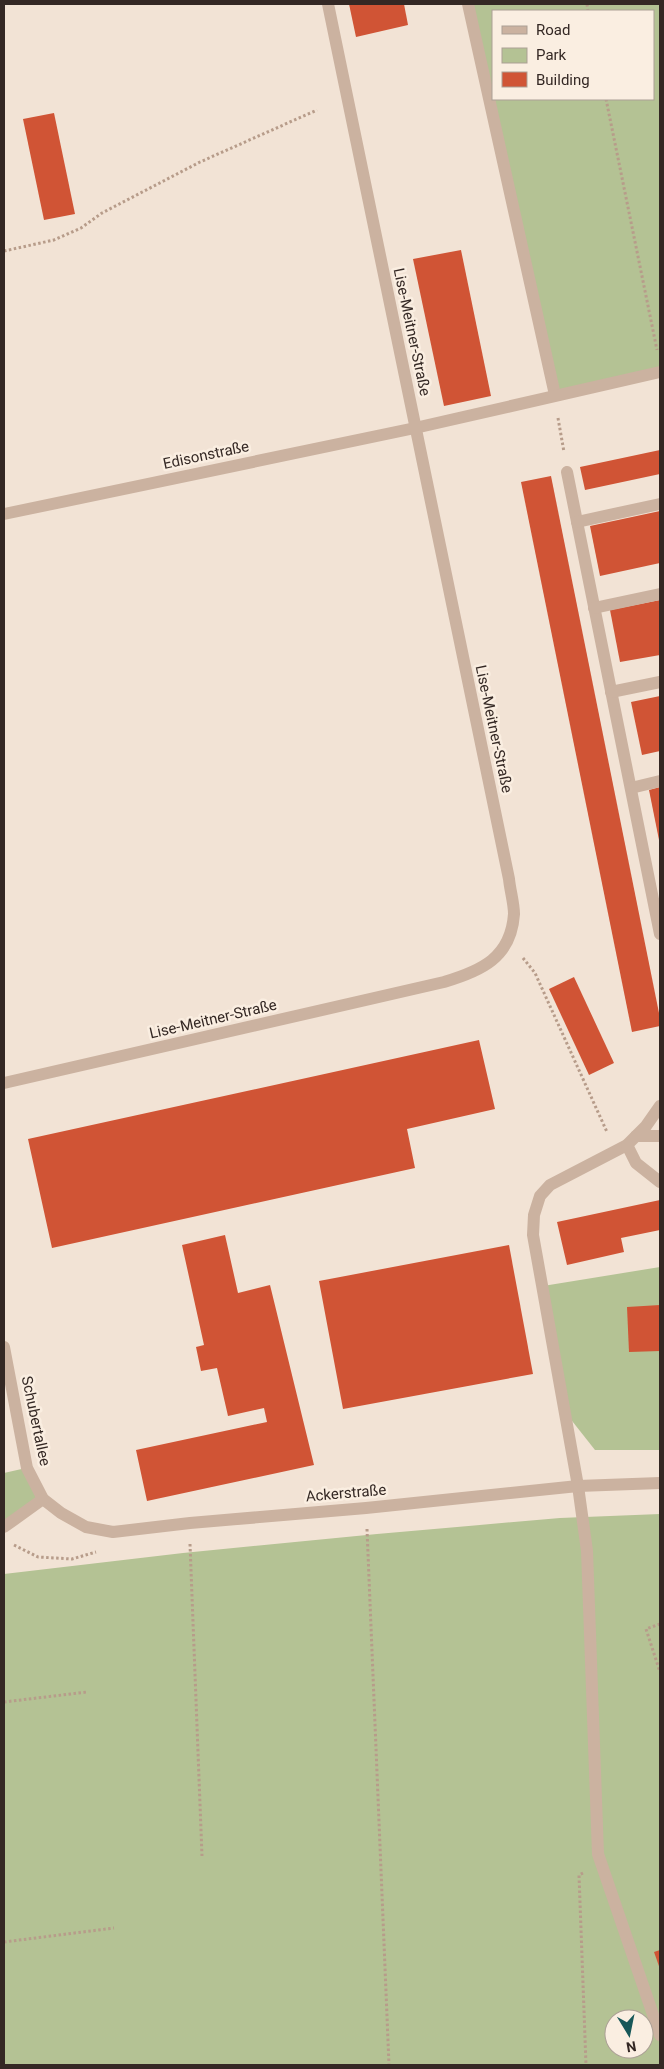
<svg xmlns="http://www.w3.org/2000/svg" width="664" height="2069" font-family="Roboto,sans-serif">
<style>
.green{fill:#b4c294;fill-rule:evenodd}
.building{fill:#d05435}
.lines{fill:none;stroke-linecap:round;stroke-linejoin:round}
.path{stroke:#b79c8a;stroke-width:3;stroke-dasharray:2.5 2.5;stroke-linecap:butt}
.service{stroke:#cbb2a0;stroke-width:12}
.minor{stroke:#cbb2a0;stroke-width:12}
.labels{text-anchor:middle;stroke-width:5;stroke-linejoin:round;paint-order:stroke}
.street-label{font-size:15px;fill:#342824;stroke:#faeee1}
</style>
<rect width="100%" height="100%" fill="#f2e3d5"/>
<g class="green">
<path d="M468,4h192v367l-105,23zM493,11h160v88h-160z"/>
<polygon points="660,1267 660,1450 595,1450 565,1412 543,1286"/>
<polygon points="26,1468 42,1498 4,1526 4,1473"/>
<path d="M660,1514v551h-656v-491l179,-21 194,-19 183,-16zM614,2019h30v30h-30z"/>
</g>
<g class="building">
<polygon points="349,4 404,4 408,25 356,37"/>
<polygon points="54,113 75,214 44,220 23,119"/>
<polygon points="461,250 491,396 444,406 413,259"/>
<polygon points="660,450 660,474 585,490 580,467"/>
<polygon points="551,476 660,1018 660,1026 632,1032 521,482"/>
<polygon points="660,511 660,563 600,576 590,526"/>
<polygon points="660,600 660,655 620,662 610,610"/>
<polygon points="660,696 660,751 642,755 631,702"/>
<polygon points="660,787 660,840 659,840 649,790"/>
<polygon points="574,977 614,1063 589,1075 549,989"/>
<polygon points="479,1040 495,1109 407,1129 415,1168 52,1248 28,1139"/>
<polygon points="660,1200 660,1230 621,1238 624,1252 567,1265 557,1222"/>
<polygon points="225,1235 238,1293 270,1285 314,1465 147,1501 136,1450 267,1422 264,1408 228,1416 217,1368 201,1371 196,1347 204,1345 182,1245"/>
<polygon points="509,1245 533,1374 343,1409 319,1281"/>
<polygon points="660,1305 660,1351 629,1352 627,1307"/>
<polygon points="660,1950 660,1969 654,1952"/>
</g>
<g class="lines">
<g class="path">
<polyline points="587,4 588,11"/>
<polyline points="606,99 657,350"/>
<polyline points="4,251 54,240 81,228 102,213 200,162 317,110"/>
<polyline points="558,418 564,452"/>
<polyline points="523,958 535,973 607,1132"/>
<polyline points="367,1529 389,2065"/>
<polyline points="190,1544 202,1856"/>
<polyline points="14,1545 38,1557 72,1559 96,1552"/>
<polyline points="660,1624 646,1629 660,1672"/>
<polyline points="4,1702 87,1692"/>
<polyline points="583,1873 579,1875 586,2065"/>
<polyline points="4,1942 114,1928"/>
</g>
<g class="service">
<polyline points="468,4 555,395"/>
<polyline points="415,428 660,372"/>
<polyline points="567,472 660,934"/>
<polyline points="577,522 660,504"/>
<polyline points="594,608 660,594"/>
<polyline points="611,692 660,682"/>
<polyline points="631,788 660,781"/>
<polyline points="660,1106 646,1126 627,1145 550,1185 540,1196 534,1215 533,1235 578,1486 587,1551 598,1854 660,2035"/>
<polyline points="636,1136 660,1136"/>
<polyline points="627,1145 636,1163 660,1182"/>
</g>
<g class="minor">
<polyline points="4,514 415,428"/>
<path d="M4,1083l440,-101c37,-11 67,-24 70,-68 0,-11 -4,-24 -5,-35l-181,-875"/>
<polyline points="4,1347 27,1468 43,1499 61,1513 86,1527 113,1532 190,1523 366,1508 578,1486 660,1483"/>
<polyline points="4,1527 43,1499"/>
</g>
</g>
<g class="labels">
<g class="street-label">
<text transform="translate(412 332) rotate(78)" y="5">Lise-Meitner-Straße</text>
<text transform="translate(206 455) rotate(-12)" y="5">Edisonstraße</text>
<text transform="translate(494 729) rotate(78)" y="5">Lise-Meitner-Straße</text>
<text transform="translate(213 1019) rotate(-13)" y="5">Lise-Meitner-Straße</text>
<text transform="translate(36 1421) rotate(78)" y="5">Schubertallee</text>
<text transform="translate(346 1493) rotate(-5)" y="5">Ackerstraße</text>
</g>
</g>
<rect width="664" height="2069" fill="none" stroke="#342824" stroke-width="10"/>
<rect x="492" y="10" width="162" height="90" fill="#faeee1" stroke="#ab9f95"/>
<rect x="502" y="26" width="25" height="8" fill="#cbb2a0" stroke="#ab9f95"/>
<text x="536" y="35" font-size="15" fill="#342824">Road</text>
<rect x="502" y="48" width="25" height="15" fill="#b4c294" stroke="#ab9f95"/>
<text x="536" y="60" font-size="15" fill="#342824">Park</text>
<rect x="502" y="72" width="25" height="15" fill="#d05435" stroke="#ab9f95"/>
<text x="536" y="85" font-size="15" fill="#342824">Building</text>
<g transform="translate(629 2034) rotate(170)"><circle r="24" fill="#faeee1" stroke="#ab9f95"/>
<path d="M0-4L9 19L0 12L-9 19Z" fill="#175758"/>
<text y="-8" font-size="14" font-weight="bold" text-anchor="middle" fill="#342824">N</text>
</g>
</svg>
